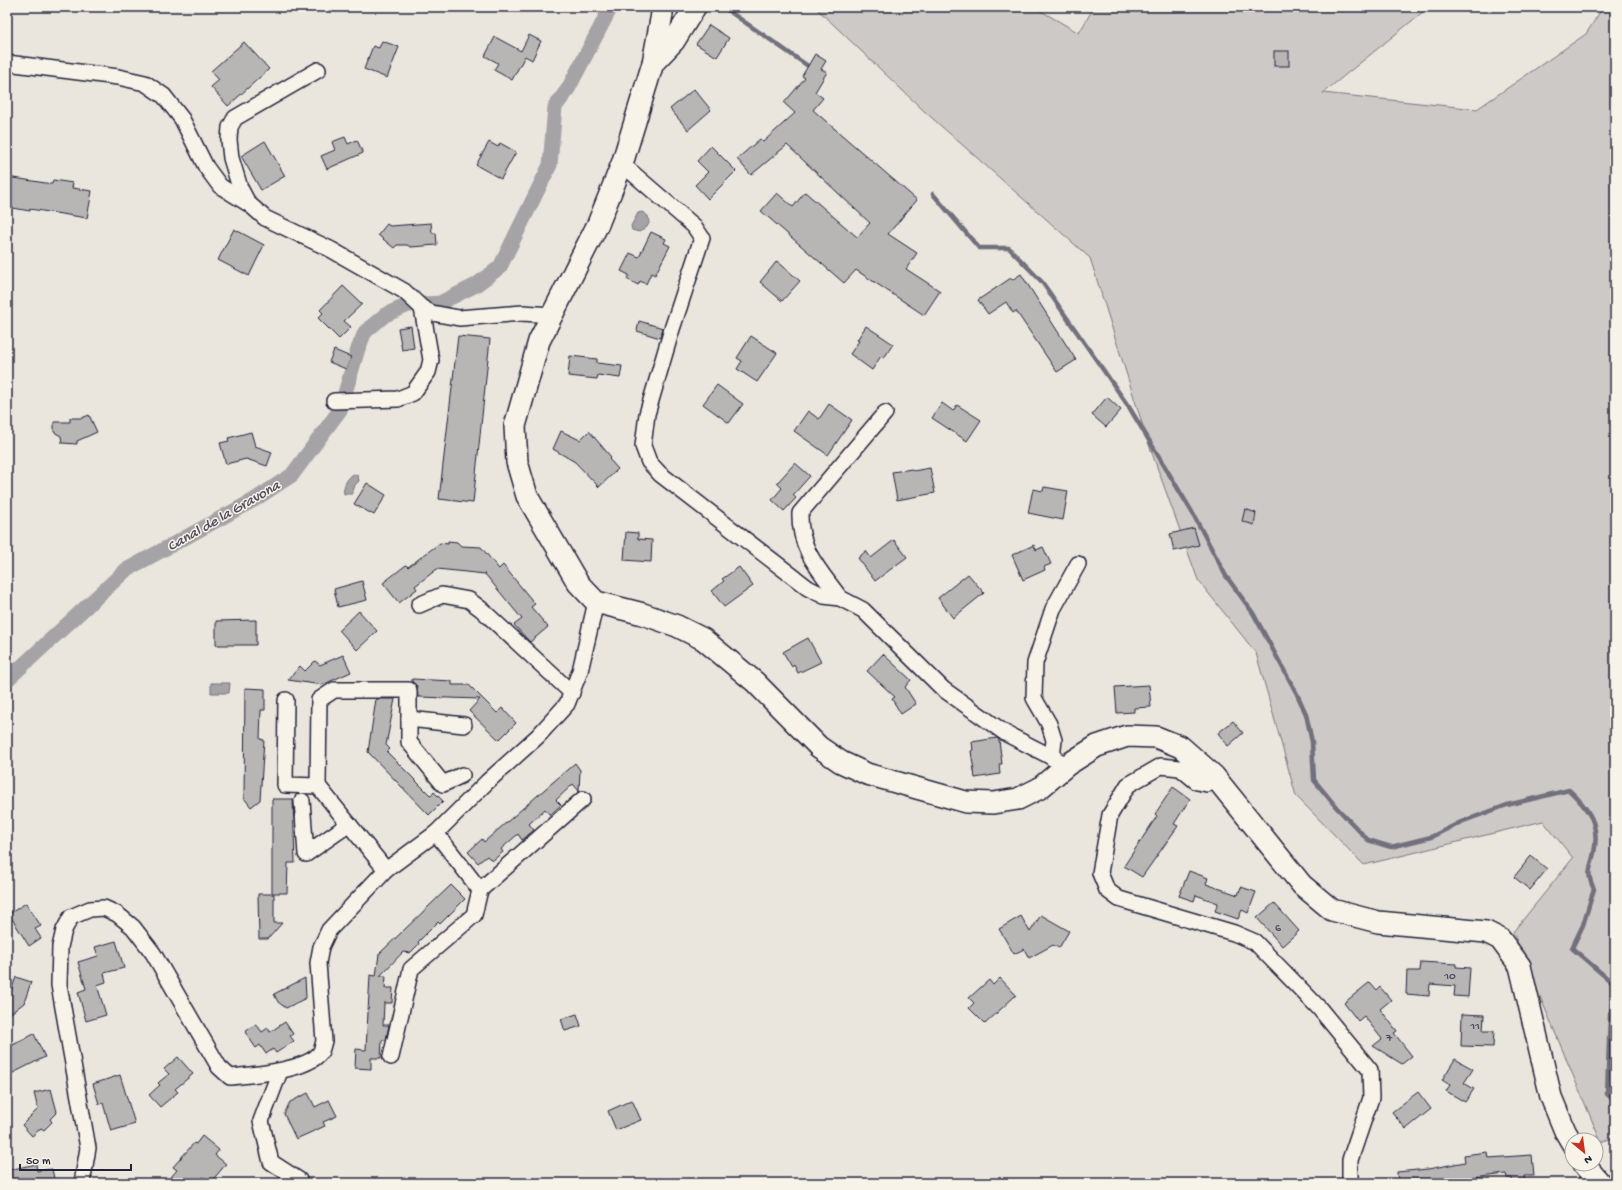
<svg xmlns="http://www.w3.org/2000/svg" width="1622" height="1190" font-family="'Gochi Hand',sans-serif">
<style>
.green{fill:#cdc9c6;stroke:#787680}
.water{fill:#a6a3a6;stroke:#716f7b}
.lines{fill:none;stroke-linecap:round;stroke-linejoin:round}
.stream{stroke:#716f7b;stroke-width:4.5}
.canal{stroke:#a6a3a6;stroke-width:15}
.building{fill:#b8b6b5;stroke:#22223b}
.street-casing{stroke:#22223b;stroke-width:18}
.secondary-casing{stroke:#22223b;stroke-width:24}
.street{stroke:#f7f3e8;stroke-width:15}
.secondary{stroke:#f7f3e8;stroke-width:21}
.labels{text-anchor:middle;stroke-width:3;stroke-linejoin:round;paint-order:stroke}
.number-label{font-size:12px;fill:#48475a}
.water-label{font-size:15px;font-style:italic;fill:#504f60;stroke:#f7f3e8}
</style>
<rect width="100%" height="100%" fill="#eae6de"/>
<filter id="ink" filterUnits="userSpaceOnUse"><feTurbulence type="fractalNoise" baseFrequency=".025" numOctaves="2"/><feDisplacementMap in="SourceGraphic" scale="8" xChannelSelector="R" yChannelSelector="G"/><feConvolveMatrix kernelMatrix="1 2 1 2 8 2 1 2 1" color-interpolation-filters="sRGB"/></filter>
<g filter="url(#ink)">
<polygon class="green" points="815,7 1034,7 1079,33 1094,7 1429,7 1323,93 1477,109 1586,34 1603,7 1615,7 1615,1137 1601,1142 1513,932 1573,858 1543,821 1364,865 1296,796 1256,653 1198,580 1148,442 1090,258 923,110"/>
<g class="water">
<polygon points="642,212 648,216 649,223 647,227 639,232 632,230 631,226 638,213"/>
<path d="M354,474l4,2 1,5 -4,4 -3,9h-8c-2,-7 4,-18 10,-20z"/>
<polygon points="211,683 230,683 229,693 211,693"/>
</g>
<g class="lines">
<g class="stream">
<polyline points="723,7 808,66"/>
<path d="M933,194l46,54h30l33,34 87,125 63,105 34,64 27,37 44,81 9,20 6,28 2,38 23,28 31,32 23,7 40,-10 30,-15 46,-17 62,-15c20,19 31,34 25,63 -4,17 -8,20 0,36l-11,36 -11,23 43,37"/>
<polyline points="1615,998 1610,1015 1607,1094 1615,1101"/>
</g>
<polyline class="canal" points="7,680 126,570 254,500 292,475 340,410 358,349 365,332 385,315 408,305 440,303 476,285 500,267 550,165 555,107 568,89 611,7"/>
</g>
<g class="building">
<polygon points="709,25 729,38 717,57 696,44"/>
<polygon points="529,35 541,41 532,60 525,56 512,80 494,70 498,63 485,56 495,37 521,51"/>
<polygon points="382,41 399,47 387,78 364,69 373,46 379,48"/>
<polygon points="244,42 269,69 228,106 211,87 219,80 211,71"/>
<rect x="1274" y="51" width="15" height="15"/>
<polygon points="815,54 826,61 821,69 827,72 815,92 823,98 813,110 917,200 888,234 917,253 906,269 940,291 924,315 856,270 844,283 761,211 777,193 793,207 805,192 857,237 870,223 787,145 751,175 737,159 760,139 763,142 795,113 784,103 805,78 802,76"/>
<polygon points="694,89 711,110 688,130 670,109"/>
<polygon points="345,137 348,144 357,140 363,153 327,169 321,156 335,150 332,142"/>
<polygon points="265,141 285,176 261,190 241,156"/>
<polygon points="489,142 498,147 500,143 516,152 501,179 476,165"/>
<polygon points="711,146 736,171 708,199 695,185 708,172 697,161"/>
<polygon points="7,177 52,184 53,180 73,183 72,188 92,191 87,218 30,209 30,211 7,207"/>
<polygon points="431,223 432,233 436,233 437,245 411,247 407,245 397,245 394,248 378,235 387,224 390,226"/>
<polygon points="234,229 264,245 249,276 218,260"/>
<polygon points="651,232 666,239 664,243 670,246 655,275 651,273 646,284 640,281 638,285 627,279 629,275 621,271 630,253 639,257"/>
<polygon points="777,261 800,281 782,301 760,282"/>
<polygon points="1021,274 1076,360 1057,372 1016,311 1013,313 1006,302 988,314 978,300 1011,278 1012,280"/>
<polygon points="343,286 362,304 344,321 351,327 339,339 318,318 323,313 320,310"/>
<polygon points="639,321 663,328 660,338 637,331"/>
<polygon points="411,326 414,348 402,350 398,328"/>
<polygon points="866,326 893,344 884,358 881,356 872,370 850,354 859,341 857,340"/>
<polygon points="458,336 490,339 473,503 439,499"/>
<polygon points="751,336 777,353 757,382 737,369 742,361 737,358"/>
<polygon points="334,350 351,357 346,369 329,362"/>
<polygon points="570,356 597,359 597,363 622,366 620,378 598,375 597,379 568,376"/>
<polygon points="717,385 743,404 729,423 703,404"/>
<polygon points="1107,397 1121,410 1106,427 1092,415"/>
<polygon points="942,403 953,411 957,405 981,420 967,441 932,418"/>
<polygon points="829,404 852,420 828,455 794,431 808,411 819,419"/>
<polygon points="89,415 97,432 77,441 77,444 62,443 61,436 54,432 54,422 70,422 70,418 82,418"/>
<polygon points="561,431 580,440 589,431 611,457 609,459 618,469 599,487 575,462 553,449"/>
<polygon points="251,432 255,446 272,452 267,466 246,459 226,464 220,443 229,441 228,438"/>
<polygon points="795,463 810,476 793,495 796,498 784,511 772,500 782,488 777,483"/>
<polygon points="930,468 935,493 897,500 892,472 912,469 913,471"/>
<polygon points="367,483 386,495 374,515 354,504"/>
<polygon points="1044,487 1068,491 1063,520 1028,513 1033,489 1043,491"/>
<polygon points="1245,509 1256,513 1254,525 1242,521"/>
<polygon points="1194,528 1199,545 1174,551 1170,534"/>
<polygon points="626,532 638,533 638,539 652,540 651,562 624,560"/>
<polygon points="894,540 907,557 875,581 858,558 866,551 871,558"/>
<polygon points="448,541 457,542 461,546 481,547 499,569 503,565 535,604 531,607 548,627 530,642 514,625 522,619 485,574 437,569 415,586 417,589 399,603 383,583 406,565 408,567 440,543 448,544"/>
<polygon points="1034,545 1036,550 1043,547 1051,564 1044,567 1045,570 1023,580 1012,555"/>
<polygon points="739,567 753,586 724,607 712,591 724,581 722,579"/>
<polygon points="968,574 984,593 953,618 938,598"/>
<polygon points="362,581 367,600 338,607 334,589"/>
<polygon points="359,611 377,631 357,650 339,630"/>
<polygon points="256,620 256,645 216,645 216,621"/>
<polygon points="808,638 821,662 798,673 794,665 792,667 783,652"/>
<polygon points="883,654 911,680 905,687 916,704 901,714 892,699 895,697 867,671"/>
<polygon points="343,655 351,672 322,685 288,680 300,666 305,671 315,661 320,665"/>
<polygon points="412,679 452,681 452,685 469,685 497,713 502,708 516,723 499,740 469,711 480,699 418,697 417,686 412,682"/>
<polygon points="1149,685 1151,707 1134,708 1134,712 1117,713 1115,687"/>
<polygon points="245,688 265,689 265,710 261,710 260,739 264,740 260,800 251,807 244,798"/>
<polygon points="376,699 395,699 386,745 390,749 387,752 431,796 434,792 443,801 429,815 368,752"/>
<polygon points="1233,721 1243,733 1228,746 1218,733"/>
<polygon points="997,738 999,740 1002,764 999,764 1000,774 975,778 971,751 973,750 972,742"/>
<polygon points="575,763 580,770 579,791 573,784 556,800 561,805 550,815 545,809 529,824 534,830 522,840 518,834 501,849 503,852 492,861 487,856 478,863 468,852 482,839 484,842"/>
<polygon points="1173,787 1190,799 1174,824 1178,826 1142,877 1124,866 1157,816 1155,814"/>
<polygon points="272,799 293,799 295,863 288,863 287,893 272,893"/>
<polygon points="1531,856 1547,869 1530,890 1514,877"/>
<polygon points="1189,871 1208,878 1206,884 1238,895 1241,887 1256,892 1248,913 1242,910 1238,919 1215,911 1218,903 1196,895 1194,901 1179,896"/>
<polygon points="451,885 465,899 440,924 438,922 418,942 419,944 410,953 403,952 380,976 386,976 385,988 393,988 392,1003 384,1003 383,1025 389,1025 386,1040 382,1040 381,1058 371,1058 371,1069 355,1068 356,1049 366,1050 370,975 376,976 379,954"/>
<polygon points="258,894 274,894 274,923 282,923 268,939 259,939"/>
<polygon points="26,903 41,926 35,929 41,938 29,946 9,914"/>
<polygon points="1274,903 1299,931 1282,946 1257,918"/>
<polygon points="1041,915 1069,931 1059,948 1053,945 1029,958 1024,949 1014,954 999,929 1021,916 1030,932"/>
<polygon points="116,941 124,968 104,973 106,982 97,985 106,1015 86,1021 78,992 86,989 78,962 98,956 95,947"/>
<polygon points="1421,962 1456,964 1456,967 1470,968 1468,997 1454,996 1455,986 1430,984 1429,996 1406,994 1407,971 1420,971"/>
<polygon points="16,977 31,982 24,1003 7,1016 7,994 11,991"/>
<polygon points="305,978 306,998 286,1008 278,1002 274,994"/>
<polygon points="1000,978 1016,995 985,1024 969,1008 974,1003 969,998 989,980 993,985"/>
<polygon points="1370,982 1377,990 1380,987 1391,1000 1380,1009 1397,1031 1394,1033 1412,1056 1402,1064 1373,1046 1382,1039 1364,1016 1358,1021 1344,1003"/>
<polygon points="577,1014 581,1026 565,1031 561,1019"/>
<polygon points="1462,1014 1484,1015 1483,1031 1494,1031 1493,1047 1461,1046"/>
<polygon points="285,1022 293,1034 290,1036 294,1041 276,1053 273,1049 266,1054 260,1045 256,1048 245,1032 256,1024 262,1032 268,1028 270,1032"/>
<polygon points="34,1034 45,1057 11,1074 7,1066 7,1048"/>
<polygon points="178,1057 193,1074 175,1089 178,1092 160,1107 149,1095 160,1085 158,1083 169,1074 164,1069"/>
<polygon points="1455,1059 1473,1069 1464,1083 1474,1089 1465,1102 1446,1091 1450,1085 1442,1080"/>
<polygon points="120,1075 135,1124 111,1131 103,1103 99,1104 93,1084"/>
<polygon points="51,1089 57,1112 50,1119 52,1122 44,1130 41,1128 32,1136 22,1125 38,1109 34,1093"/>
<polygon points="1418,1092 1431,1109 1406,1129 1392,1112"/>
<polygon points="308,1093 315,1107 329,1100 337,1116 323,1122 325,1126 296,1139 284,1114 290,1102"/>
<polygon points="632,1100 641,1120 616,1130 608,1111"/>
<polygon points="202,1136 219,1150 215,1155 226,1164 210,1183 203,1177 198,1183 179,1183 171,1177 177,1170 173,1167 194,1143 196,1144"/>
<polygon points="1487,1152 1488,1158 1532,1155 1534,1176 1524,1176 1525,1182 1512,1183 1512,1178 1507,1178 1506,1174 1456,1180 1456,1182 1449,1183 1398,1183 1397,1172 1428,1169 1465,1162 1464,1155"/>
<polygon points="36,1164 37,1171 52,1169 55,1183 8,1183 7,1177 10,1176 9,1170"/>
</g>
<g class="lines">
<defs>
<g id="street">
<polyline points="7,63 118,77 145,83 164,96 182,119 206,167 220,186 247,203"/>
<polyline points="318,70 235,118 230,127 229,140 231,158 240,188 248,203 265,218 330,249 404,291 422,308 432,313 459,318 523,313 551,315"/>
<polyline points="622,164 694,226 702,238 672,329 647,414 643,446 649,462 660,474 808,588 824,596 840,598 863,610 943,689 1005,733 1067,765"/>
<polyline points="334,401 398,399 413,393 428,372 431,360 422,308"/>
<path d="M840,598c-21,-29 -41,-48 -40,-85l85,-100"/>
<polyline points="419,605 442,595 469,600 481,609 572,693"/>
<polyline points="286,700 285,785 318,786 386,870"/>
<polyline points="409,719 464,725"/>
<polyline points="1052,758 1054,740 1049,724 1034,698 1035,663 1053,609 1078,564"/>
<polyline points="1214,776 1207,784 1197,782 1180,768 1161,766 1128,785 1110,815 1100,873 1107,890 1119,899 1234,933 1255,942 1319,1008 1370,1070 1371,1098 1350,1160 1350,1183"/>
<polyline points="318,786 319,700 334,690 409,690 409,742 443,784 462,775"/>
<polyline points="302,801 306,854 349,824"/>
<polyline points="436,833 480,890"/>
<polyline points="391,1057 411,969 474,915 480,890 583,799"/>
<polyline points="280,1071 261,1121 271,1162 299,1180"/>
<path d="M82,1183l6,-35 -29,-163 1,-38 4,-17 7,-13 19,-8 14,-1 13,6 16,13 20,26 66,114 11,10c22,-2 76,-6 90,-24 2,-3 3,-9 4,-12l-6,-78 3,-16 8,-17 57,-60 50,-37 51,-51 51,-46 29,-32 13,-33 16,-69"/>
</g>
<g id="secondary">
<polyline points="661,7 662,14 653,63 622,164 598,224 539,341 515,426 517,462 527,496 578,583 596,602 643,614 677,626 703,639 755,682 819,747 841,762 867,774 966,802 993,803 1018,799 1040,788 1067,765 1097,746 1127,736 1156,737 1181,747 1214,776 1302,885 1332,910 1378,922 1486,932 1500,939 1520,966 1551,1097 1565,1131 1572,1143"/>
<polyline points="653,63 674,41 695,7"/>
<polyline points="1584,1164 1600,1183"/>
</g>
</defs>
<use href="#street" class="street-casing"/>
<use href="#secondary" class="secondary-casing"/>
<use href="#street" class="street"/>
<use href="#secondary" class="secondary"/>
</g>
</g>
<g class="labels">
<g class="number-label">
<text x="1278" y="931">6</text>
<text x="1450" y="979">10</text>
<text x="1475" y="1029">11</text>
<text x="1389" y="1041">7</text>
</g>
<g class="water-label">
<text transform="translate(223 515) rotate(-30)" y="5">Canal de la Gravona</text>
</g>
</g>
<rect width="1622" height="1190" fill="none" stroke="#f7f3e8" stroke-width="24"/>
<rect x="12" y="12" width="1598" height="1166" fill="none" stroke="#22223b" stroke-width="1.5" filter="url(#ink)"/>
<g transform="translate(1584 1152) rotate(151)"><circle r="19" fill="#f7f3e8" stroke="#a29fa3"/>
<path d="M0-3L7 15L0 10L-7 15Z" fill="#c8321e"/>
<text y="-6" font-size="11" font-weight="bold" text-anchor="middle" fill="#22223b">N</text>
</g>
<path d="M20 1164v6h111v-6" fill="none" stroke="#22223b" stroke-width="2"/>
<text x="26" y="1164" font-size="12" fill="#22223b" stroke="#f7f3e8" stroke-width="3" paint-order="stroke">50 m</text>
</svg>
